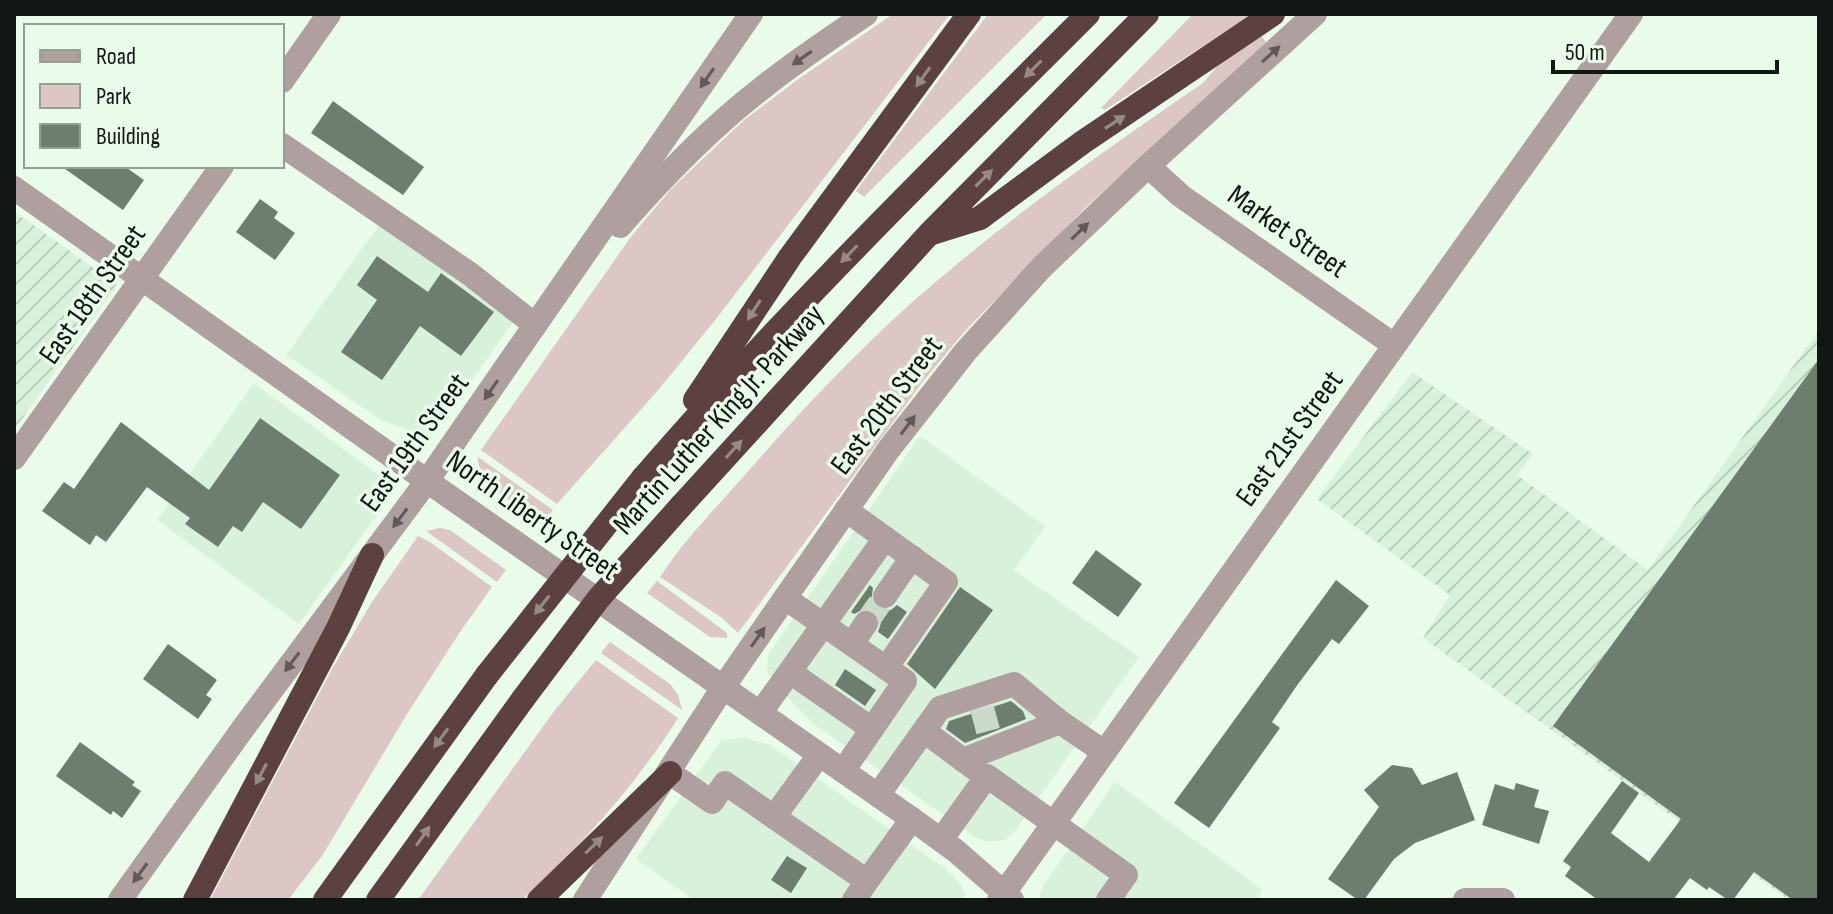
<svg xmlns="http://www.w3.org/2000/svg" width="1833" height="914" font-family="'Sofia Sans Condensed',sans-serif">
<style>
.built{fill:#d8f1db}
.industrial{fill:url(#industrial-furrows)}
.green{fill:#dcc6c6}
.building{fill:#6d7e6f}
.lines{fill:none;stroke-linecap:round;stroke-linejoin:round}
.minor-tunnel{stroke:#c9daca;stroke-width:24;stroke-dasharray:24 12;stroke-linecap:butt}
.minor{stroke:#af9f9f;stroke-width:24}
.highway{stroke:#5d4040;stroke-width:24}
.highway-bridge{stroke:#5d4040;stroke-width:24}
.oneway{fill:#605b58}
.oneway2{fill:#958b84}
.labels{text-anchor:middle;stroke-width:7;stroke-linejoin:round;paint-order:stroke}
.street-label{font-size:30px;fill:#111712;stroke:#e9fcea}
</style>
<defs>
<pattern id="industrial-furrows" width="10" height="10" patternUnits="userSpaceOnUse" patternTransform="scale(2)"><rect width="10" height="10" fill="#d8f1db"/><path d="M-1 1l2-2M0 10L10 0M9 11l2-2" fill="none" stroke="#b8cebb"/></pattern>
</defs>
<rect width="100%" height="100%" fill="#e9fcea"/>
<g class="built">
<polygon points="381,222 514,321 443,420 436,427 420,435 381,420 286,355"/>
<polygon points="254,383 396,488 299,624 157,520"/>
<polygon points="920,436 1045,526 1014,570 1139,657 1014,832 1005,840 987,842 975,837 815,725 776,686 767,672 768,655"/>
<polygon points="743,737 770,745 946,869 960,884 965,894 963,900 694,900 636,859 721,741"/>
<polygon points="1115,782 1263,890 1256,900 1040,900 1041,889"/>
</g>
<g class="industrial">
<polygon points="14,211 117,285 14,430"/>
<polygon points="1819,330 1819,900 1789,900 1423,638 1450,595 1317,499 1412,372 1533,454 1517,475 1648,570"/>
</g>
<g class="green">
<polygon points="893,14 950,14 716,319 660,388 557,504 481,450 633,234 673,187 744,120 797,80"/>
<polygon points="988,14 1047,14 864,197 856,191"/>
<polygon points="1193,14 1252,14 1105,110 1101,108"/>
<path d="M1261,35l6,9 -181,163 -120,123 -42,50 -186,253 -16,-15 -62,-41c25,-39 60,-73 90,-108 58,-66 121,-133 189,-190 84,-71 173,-134 264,-196l17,-20z"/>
<path d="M478,457l75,53 -9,12c-24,-16 -66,-33 -66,-65z"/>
<polygon points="440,528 450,530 506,570 497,582 426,531"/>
<polygon points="418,536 430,542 492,587 460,632 407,714 322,856 288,900 210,900 332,669 372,602"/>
<polygon points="657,581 727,633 727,638 710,637 647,593"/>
<polygon points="610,642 670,684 678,695 682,710 601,653"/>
<path d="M596,660l82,58c-42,67 -98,129 -156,182h-104l137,-190z"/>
</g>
<g class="building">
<polygon points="333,101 424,167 403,195 311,133"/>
<polygon points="61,166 124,166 144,180 123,210"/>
<polygon points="260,199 278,212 274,218 295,233 275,260 236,232"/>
<polygon points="377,256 428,292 441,273 494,312 461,356 420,326 382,380 341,352 377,300 357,285"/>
<polygon points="1819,359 1819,900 1793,900 1754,872 1733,900 1728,900 1709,887 1707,890 1690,878 1673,900 1598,900 1565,876 1571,867 1563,861 1622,781 1639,793 1611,833 1649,862 1681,819 1553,726"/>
<polygon points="260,418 340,475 301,529 263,502 242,532 233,526 218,547 185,524 190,518 147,487 106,542 96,535 90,545 42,511 64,482 74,489 121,422 209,490"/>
<polygon points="1096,550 1142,584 1118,617 1072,583"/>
<polygon points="1336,580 1369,606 1339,644 1332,639 1298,684 1272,722 1280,728 1209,828 1174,803"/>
<polygon points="870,585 873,588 871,602 877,609 891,610 897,605 907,612 888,639 878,632 881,623 875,611 866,608 854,614 851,612"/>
<polygon points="960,587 993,610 935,689 907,664"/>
<polygon points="168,644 217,680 206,695 212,699 198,719 143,679"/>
<polygon points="845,669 876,690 865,706 835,685"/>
<polygon points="1011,701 1023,711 1026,719 965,743 946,729 949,721"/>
<polygon points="80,742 135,782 132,785 141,791 122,818 113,811 111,815 56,776"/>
<polygon points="1392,765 1412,768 1422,785 1457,772 1475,820 1415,843 1394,859 1364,900 1358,900 1328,879 1379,807 1364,790"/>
<polygon points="1516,783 1539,790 1534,807 1549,811 1539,844 1482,825 1495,784 1514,790"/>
<polygon points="787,856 807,868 791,893 771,880"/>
</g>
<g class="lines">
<g class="minor-tunnel">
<polyline points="866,623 885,596"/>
<polyline points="982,708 990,738"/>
</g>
<g class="minor">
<polyline points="282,81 329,14"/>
<polyline points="282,145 470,274 535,325"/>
<polyline points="1148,166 1181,196 1394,345"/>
<polyline points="14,188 427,481 912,819 956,851 1012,900"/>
<path d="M620,226c43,-49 89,-97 141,-137 33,-27 70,-51 105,-75"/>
<polyline points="14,458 222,166"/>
<polyline points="885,596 912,557"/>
<polyline points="785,598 886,668"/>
<polyline points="852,644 866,623"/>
<polyline points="790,672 872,729"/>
<polyline points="761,712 885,538"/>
<polyline points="924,731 974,768"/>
<polyline points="963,760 1060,722"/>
<polyline points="843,771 905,681 886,668 946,582 846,510"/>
<polyline points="670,773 712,802 725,783 774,817 819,755"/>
<polyline points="878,795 940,708 1014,684 1060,722 1104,752"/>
<polyline points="774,817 867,881 854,900"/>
<polyline points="941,840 987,776 1126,875 1108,900"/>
<polyline points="867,881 912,819"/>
<polyline points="120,900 244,727 427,481 751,14"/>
<polyline points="585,900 724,686 785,598 889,449 966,351 1042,267 1148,166 1315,14"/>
<polyline points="999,900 1631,14"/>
<polyline points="1465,900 1503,900"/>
</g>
<g class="highway">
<polyline points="932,233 980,218 1083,142 1273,14"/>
<polyline points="695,400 790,257 969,14"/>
<path d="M643,478c140,-162 293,-312 445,-464"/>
<polyline points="681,506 929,234 1147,14"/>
<polyline points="195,900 338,628 372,555"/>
<polyline points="325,900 487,675"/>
<polyline points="378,900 523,699"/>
<polyline points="539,900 670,773"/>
</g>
<g class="highway-bridge">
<polyline points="487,675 643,478"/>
<polyline points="523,699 599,598 681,506"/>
</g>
</g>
<defs><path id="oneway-solid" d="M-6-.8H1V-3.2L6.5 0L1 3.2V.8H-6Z" transform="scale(2)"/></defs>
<g class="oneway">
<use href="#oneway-solid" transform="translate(1271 54) rotate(-42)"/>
<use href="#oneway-solid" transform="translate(802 58) rotate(145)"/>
<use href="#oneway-solid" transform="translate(707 78) rotate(125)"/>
<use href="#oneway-solid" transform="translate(1080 231) rotate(-44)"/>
<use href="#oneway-solid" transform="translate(491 390) rotate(125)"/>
<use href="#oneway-solid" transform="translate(908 425) rotate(-53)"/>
<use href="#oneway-solid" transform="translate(400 518) rotate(127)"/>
<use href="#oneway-solid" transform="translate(758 637) rotate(-55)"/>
<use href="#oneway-solid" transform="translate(292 662) rotate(127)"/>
<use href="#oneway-solid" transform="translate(140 873) rotate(126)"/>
</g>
<g class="oneway2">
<use href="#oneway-solid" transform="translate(1033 69) rotate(135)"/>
<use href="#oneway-solid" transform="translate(923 77) rotate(126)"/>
<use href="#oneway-solid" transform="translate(1115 122) rotate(-33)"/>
<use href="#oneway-solid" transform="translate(984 178) rotate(-45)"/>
<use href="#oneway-solid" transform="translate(849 254) rotate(134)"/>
<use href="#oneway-solid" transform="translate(754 310) rotate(123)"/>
<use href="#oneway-solid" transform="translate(734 449) rotate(-48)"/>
<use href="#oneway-solid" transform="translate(542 605) rotate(128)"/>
<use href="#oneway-solid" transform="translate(441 738) rotate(126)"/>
<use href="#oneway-solid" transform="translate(261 774) rotate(118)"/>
<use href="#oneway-solid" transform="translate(423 836) rotate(-55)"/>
<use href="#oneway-solid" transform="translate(594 845) rotate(-44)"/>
</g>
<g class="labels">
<g class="street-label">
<text transform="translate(1288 231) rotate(35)" y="10">Market Street</text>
<text transform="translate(92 294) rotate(-55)" y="10">East 18th Street</text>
<text transform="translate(886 405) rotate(-53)" y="10">East 20th Street</text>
<text transform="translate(718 419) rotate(-48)" y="10">Martin Luther King Jr. Parkway</text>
<text transform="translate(1289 438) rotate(-54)" y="10">East 21st Street</text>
<text transform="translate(414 442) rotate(-54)" y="10">East 19th Street</text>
<text transform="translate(533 515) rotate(35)" y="10">North Liberty Street</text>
</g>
</g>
<rect width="1833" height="914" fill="none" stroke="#111712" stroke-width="32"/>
<rect x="24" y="24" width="260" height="144" fill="#e9fcea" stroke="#93a094" stroke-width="2"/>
<rect x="40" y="50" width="40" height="12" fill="#af9f9f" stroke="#93a094" stroke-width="2"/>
<text x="96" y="64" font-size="24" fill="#111712">Road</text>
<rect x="40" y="84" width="40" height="24" fill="#dcc6c6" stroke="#93a094" stroke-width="2"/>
<text x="96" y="104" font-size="24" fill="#111712">Park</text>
<rect x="40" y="124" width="40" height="24" fill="#6d7e6f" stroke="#93a094" stroke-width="2"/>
<text x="96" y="144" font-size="24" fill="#111712">Building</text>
<path d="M1553 60v12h224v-12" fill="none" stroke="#111712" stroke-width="4"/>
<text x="1565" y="60" font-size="24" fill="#111712" stroke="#e9fcea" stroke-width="6" paint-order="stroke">50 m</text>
</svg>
